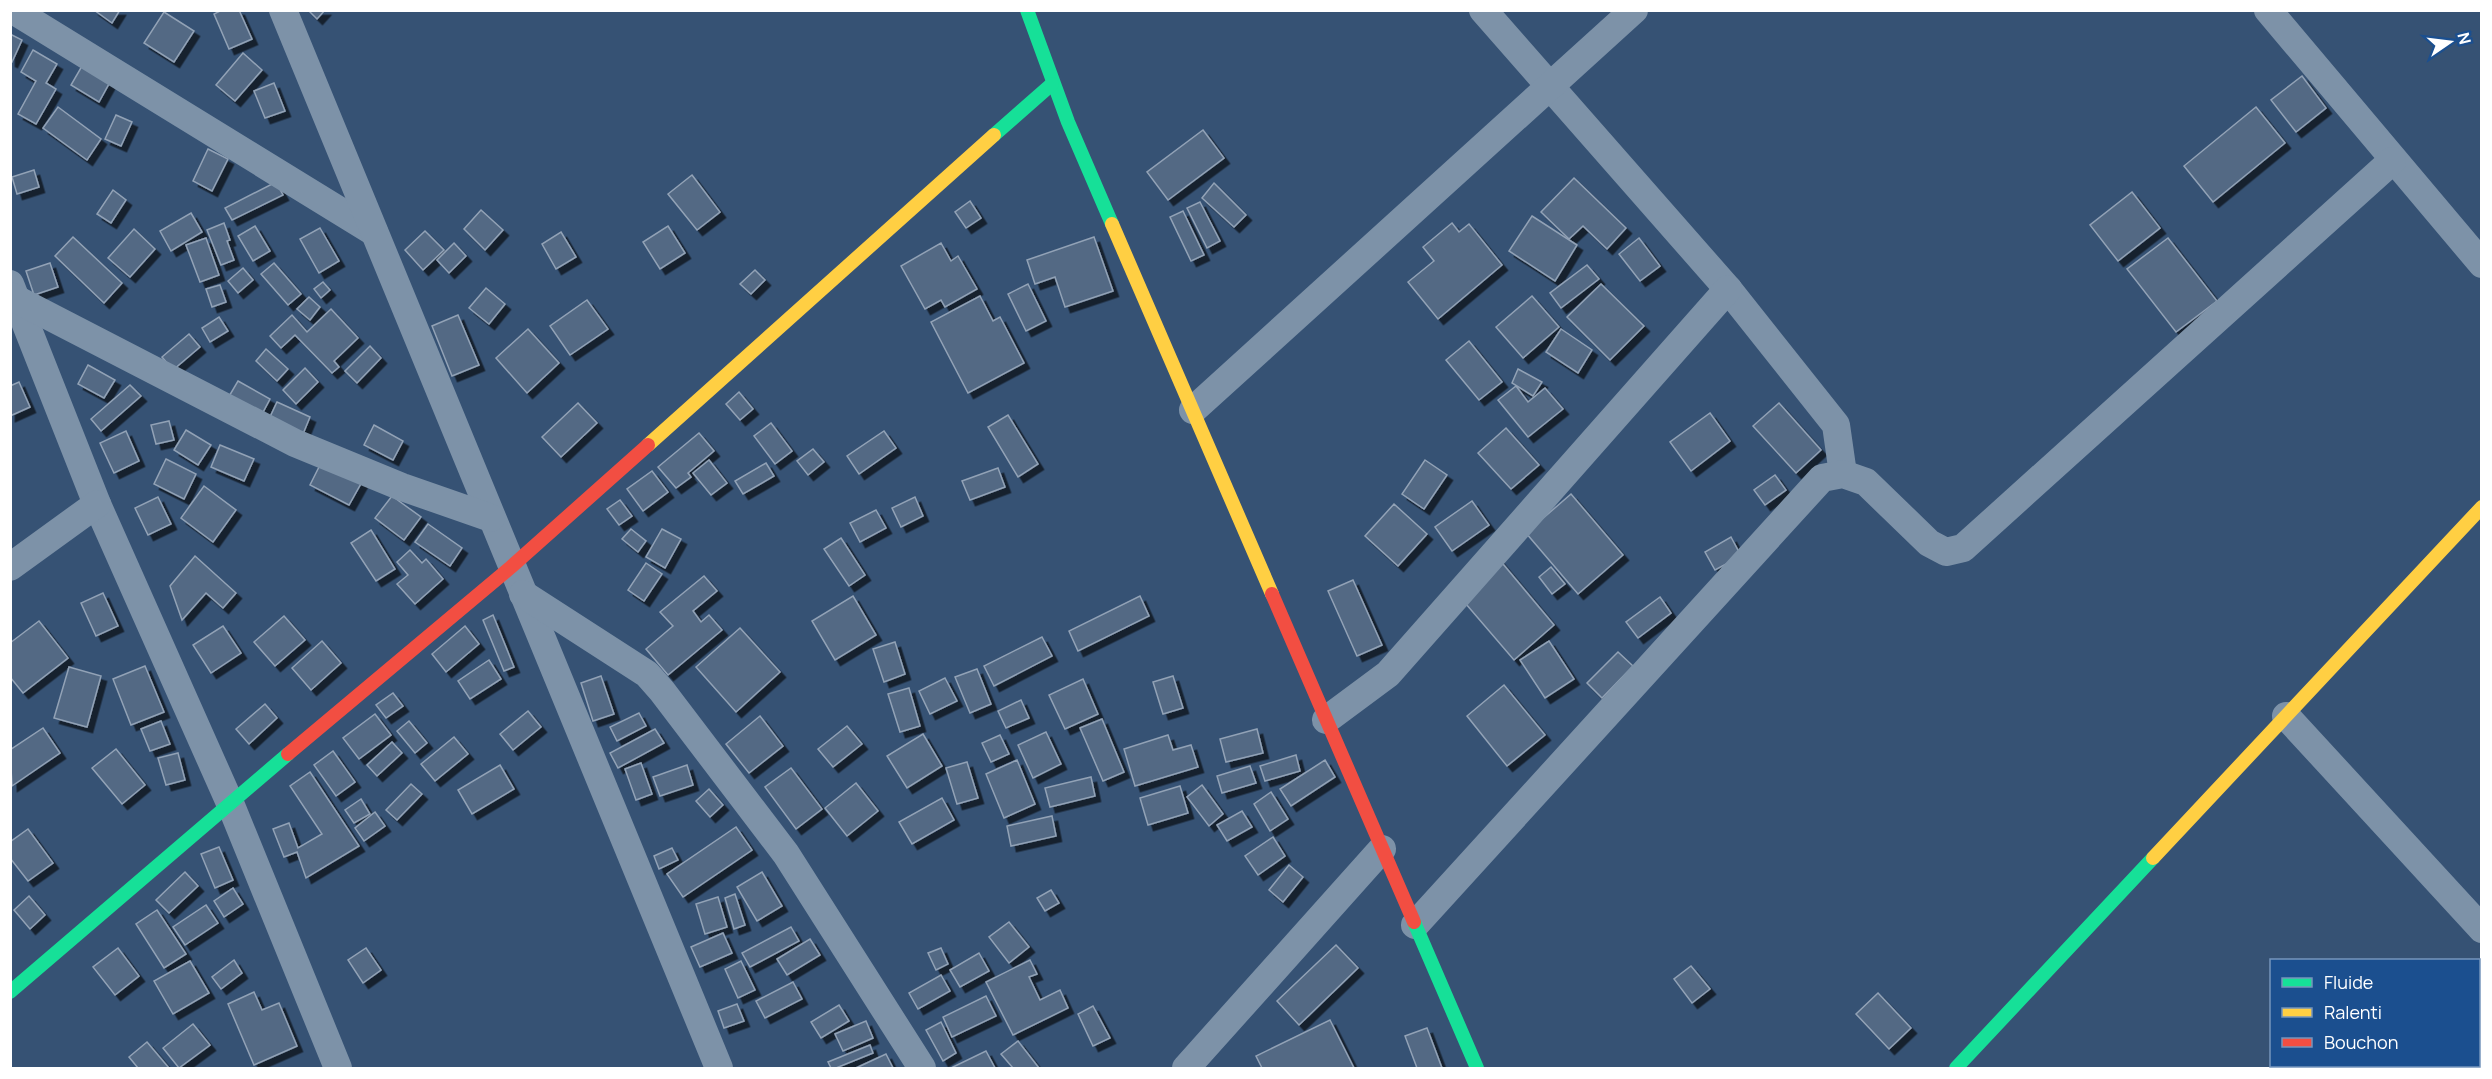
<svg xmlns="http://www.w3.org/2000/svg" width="2492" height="1079" font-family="Manrope,sans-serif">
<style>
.building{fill:#526984;stroke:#92a2b6;stroke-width:1.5;filter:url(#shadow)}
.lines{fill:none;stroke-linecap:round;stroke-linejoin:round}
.street{stroke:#7d92a8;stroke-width:28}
.fast{stroke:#16e098;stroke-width:14}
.slow{stroke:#ffcf43;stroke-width:14}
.jam{stroke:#f24e42;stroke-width:14}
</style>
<defs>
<filter id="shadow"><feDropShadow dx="5.5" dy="5.5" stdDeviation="0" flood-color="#0009"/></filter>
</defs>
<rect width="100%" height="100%" fill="#365274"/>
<g class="building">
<polygon points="94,10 120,10 112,23"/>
<polygon points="222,10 239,10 252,39 229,49 214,14"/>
<polygon points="308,10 325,10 317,19"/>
<polygon points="164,12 194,31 174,62 144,43"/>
<polygon points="10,34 22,40 12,62 10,61"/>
<polygon points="33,50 57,64 46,83 56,89 36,124 18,114 36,81 21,72"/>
<polygon points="243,53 262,70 235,101 216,85"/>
<polygon points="82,66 110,82 99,102 71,85"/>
<polygon points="2302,76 2326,108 2296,132 2271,100"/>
<polygon points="274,83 285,111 265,118 254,91"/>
<polygon points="58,107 101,139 87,160 43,128"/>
<polygon points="2256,107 2285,143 2213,202 2184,166"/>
<polygon points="116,115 132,122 121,146 105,139"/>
<polygon points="1203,130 1224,158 1168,200 1147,172"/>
<polygon points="208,149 228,159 212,191 193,181"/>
<polygon points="34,170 39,187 17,194 12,177"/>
<polygon points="692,175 720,212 697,230 668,194"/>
<polygon points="1574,178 1626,228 1607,249 1583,226 1569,239 1541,212"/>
<polygon points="276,182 283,195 232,220 225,208"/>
<polygon points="1214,183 1246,215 1234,227 1202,198"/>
<polygon points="113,190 126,200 111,223 97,214"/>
<polygon points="2132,192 2160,228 2118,261 2090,225"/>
<polygon points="970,201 981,218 966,228 955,212"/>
<polygon points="1200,202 1220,241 1207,248 1187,208"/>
<polygon points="481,210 503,230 485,250 464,229"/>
<polygon points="1183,211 1204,255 1191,261 1170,217"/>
<polygon points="191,213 202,232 171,251 160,231"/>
<polygon points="1532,216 1577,245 1555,281 1509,251"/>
<polygon points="224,223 230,240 227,241 234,260 221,265 207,230"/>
<polygon points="1452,223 1459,232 1469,224 1502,265 1438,319 1408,282 1434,261 1423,247"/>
<polygon points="255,226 270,251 253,261 238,236"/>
<polygon points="668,226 685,253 660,269 643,242"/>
<polygon points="320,228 339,261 319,273 300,239"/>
<polygon points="134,229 155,249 130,277 108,258"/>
<polygon points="425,231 444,250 423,270 405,250"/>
<polygon points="561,232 576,257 556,269 542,244"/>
<polygon points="73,237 122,283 104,303 55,256"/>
<polygon points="1094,237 1113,291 1065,307 1055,277 1035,284 1027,260"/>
<polygon points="206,238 219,275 200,282 186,245"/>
<polygon points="1639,238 1660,266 1640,281 1619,254"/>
<polygon points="2168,238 2217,301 2176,332 2127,269"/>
<polygon points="454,243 466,256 449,273 437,260"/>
<polygon points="941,243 951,261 958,256 977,289 945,307 941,300 925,309 901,266"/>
<polygon points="50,263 58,287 34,295 26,271"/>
<polygon points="274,263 301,294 288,305 261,274"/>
<polygon points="1587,265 1599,279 1561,308 1550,293"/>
<polygon points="243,268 253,280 238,293 228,281"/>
<polygon points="755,270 765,280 751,294 740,284"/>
<polygon points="323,282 330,290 321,298 314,289"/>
<polygon points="1028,284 1046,321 1026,331 1008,294"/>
<polygon points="1601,284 1644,326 1610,360 1567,317"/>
<polygon points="220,285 226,302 212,307 206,289"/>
<polygon points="486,288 505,304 489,324 469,308"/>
<polygon points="980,296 993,321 1000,317 1024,363 968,393 931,322"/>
<polygon points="1532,296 1559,327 1523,358 1496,327"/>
<polygon points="309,297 320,307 310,320 297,309"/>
<polygon points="587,300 608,329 570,355 550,326"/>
<polygon points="331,309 358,338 334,361 339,367 332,373 295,335 281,348 270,336 292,315 307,332"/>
<polygon points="458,315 479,365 452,376 432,326"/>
<polygon points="219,317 228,331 210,342 202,328"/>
<polygon points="528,329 559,363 527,393 496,358"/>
<polygon points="1561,329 1592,350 1578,373 1546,352"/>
<polygon points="189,334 200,347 173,370 162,357"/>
<polygon points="1469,341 1502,382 1479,400 1446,360"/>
<polygon points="370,346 381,358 357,383 345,371"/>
<polygon points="266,349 288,369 277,381 256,361"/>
<polygon points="88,365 115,380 104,398 78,384"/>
<polygon points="305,368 318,382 296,404 283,390"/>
<polygon points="1518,369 1542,382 1533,396 1512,383"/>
<polygon points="238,381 270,399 261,416 228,398"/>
<polygon points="19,382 30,407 10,416 10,386"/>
<polygon points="130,385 141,396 101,431 91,419"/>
<polygon points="1516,386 1528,402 1545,388 1563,409 1528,437 1498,400"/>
<polygon points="739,392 753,409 740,420 726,404"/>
<polygon points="277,402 310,417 303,434 269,419"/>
<polygon points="578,403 597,423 561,457 542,437"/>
<polygon points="1779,403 1821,450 1796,473 1753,426"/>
<polygon points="1710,413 1730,441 1691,471 1670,442"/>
<polygon points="1008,415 1038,464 1018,477 988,427"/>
<polygon points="169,421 174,440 156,444 151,425"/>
<polygon points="771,423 792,451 775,464 754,436"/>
<polygon points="374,425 403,441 393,460 364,445"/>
<polygon points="1506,428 1539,465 1511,489 1478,453"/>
<polygon points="186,430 211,445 198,465 174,450"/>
<polygon points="126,431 139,461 114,473 100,443"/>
<polygon points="884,431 896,448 859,474 847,456"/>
<polygon points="699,433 714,451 688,473 691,477 676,488 658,467"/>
<polygon points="220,445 254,459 244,481 211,467"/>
<polygon points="813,449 824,462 808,475 797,461"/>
<polygon points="166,459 196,474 184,499 154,484"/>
<polygon points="323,459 363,480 349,505 310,485"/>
<polygon points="709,460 727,483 711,495 693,473"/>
<polygon points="1425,460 1447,475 1424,509 1402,494"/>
<polygon points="766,463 774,476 743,494 735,481"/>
<polygon points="998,468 1005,487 970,500 962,481"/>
<polygon points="652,471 668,492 643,511 627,489"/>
<polygon points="1775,475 1786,490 1765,505 1754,490"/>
<polygon points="204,486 236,510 213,542 181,518"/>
<polygon points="1571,494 1623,555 1578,594 1526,533"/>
<polygon points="392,496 421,517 404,540 375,518"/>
<polygon points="158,497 171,524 148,535 135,508"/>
<polygon points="915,497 923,516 901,527 892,508"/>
<polygon points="620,500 632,516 619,525 607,509"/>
<polygon points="1472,501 1489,525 1452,551 1435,527"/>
<polygon points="1394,504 1427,534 1398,566 1365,536"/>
<polygon points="876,510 886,528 860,542 850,523"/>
<polygon points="428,524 462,548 450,566 415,542"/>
<polygon points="631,529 646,541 638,552 622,539"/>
<polygon points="662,529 681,539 665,568 646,557"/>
<polygon points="371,530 395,569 376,581 351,543"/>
<polygon points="1731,537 1741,556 1715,570 1705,552"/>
<polygon points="841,538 865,575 849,586 824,549"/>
<polygon points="410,550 422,563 426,559 443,579 415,604 397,584 408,575 397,562"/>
<polygon points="195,556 236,593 223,608 206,593 182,620 170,586"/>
<polygon points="1498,558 1554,625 1514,660 1460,597"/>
<polygon points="646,563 662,574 644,601 628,590"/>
<polygon points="1551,567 1565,584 1552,594 1539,577"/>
<polygon points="704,576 717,591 693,611 701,622 709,615 722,630 668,675 646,649 673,626 660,612"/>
<polygon points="1353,580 1382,645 1357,656 1328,591"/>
<polygon points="103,593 118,626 96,636 81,603"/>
<polygon points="853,596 876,635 835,660 812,621"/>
<polygon points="1140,596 1149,616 1078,651 1069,631"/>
<polygon points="1660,597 1671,613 1638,638 1626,622"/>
<polygon points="493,615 514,667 504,671 483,620"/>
<polygon points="284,616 305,640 275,666 254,642"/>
<polygon points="39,621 68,658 23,693 10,677 10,643"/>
<polygon points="223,626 241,653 211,673 193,645"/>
<polygon points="465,626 479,644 446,672 432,654"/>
<polygon points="740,628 780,672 736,712 696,667"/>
<polygon points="1042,637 1052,656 994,686 984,666"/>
<polygon points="322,641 341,663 311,690 292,668"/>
<polygon points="1549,641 1574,679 1545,698 1520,660"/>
<polygon points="895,642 905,674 884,682 873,649"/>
<polygon points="1618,652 1633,666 1602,698 1587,683"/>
<polygon points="489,660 501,679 470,699 458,681"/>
<polygon points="145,666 164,712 131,725 113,679"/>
<polygon points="69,667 101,676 87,727 54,718"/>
<polygon points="977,669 991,704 970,713 955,677"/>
<polygon points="601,676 614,714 593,721 581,683"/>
<polygon points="1173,676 1183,708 1163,714 1153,682"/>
<polygon points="945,678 957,701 930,714 919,691"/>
<polygon points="1083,679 1098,714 1065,729 1049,695"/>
<polygon points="1504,685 1545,735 1507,766 1467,716"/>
<polygon points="909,688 920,726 900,732 888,694"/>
<polygon points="393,693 403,706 386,718 376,705"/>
<polygon points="1021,700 1029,718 1006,728 998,711"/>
<polygon points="265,704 277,718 249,744 236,729"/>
<polygon points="528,711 541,727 513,750 500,734"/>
<polygon points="639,713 646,726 617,741 610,727"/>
<polygon points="375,714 391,735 359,759 343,738"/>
<polygon points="760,716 783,746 749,773 726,744"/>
<polygon points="1102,719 1124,772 1103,781 1080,728"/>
<polygon points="161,721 170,744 150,751 141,729"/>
<polygon points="409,721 427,743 415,753 397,731"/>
<polygon points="847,726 862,744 833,767 818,749"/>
<polygon points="43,728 60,753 12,786 10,750"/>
<polygon points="655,729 664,743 618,768 610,753"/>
<polygon points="1257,729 1263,753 1226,762 1220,739"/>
<polygon points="1046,732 1061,764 1033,778 1018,745"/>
<polygon points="923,734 942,766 907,788 887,756"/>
<polygon points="1000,735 1009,754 991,762 982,743"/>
<polygon points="1168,735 1173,750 1191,745 1198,767 1135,786 1124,749"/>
<polygon points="454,737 468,754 435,781 421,764"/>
<polygon points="392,742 402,753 377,776 367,765"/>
<polygon points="116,749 145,785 122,804 92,768"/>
<polygon points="333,751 355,782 336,796 314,765"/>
<polygon points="178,753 185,780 166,785 158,758"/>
<polygon points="1296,755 1300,771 1265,781 1260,766"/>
<polygon points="1017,760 1035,804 1004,818 986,774"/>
<polygon points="1325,760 1335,777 1291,806 1280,789"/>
<polygon points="967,762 978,798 957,804 946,768"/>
<polygon points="641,763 652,794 636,800 625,769"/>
<polygon points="500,765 514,789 472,814 458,790"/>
<polygon points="687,765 693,785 660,796 653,777"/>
<polygon points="1250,766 1256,783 1222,793 1217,776"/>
<polygon points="791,768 822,809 796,829 765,787"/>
<polygon points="310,772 359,846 306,878 297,852 284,857 273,829 289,823 298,848 322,834 290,786"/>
<polygon points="1091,777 1095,796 1050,807 1045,788"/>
<polygon points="856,783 878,811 847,836 825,808"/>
<polygon points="411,784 422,794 397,820 386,810"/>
<polygon points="1202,785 1223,814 1209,826 1187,797"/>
<polygon points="1180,786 1188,813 1148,825 1140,798"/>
<polygon points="709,789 723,805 710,817 696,801"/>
<polygon points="1271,792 1288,819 1270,831 1254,804"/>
<polygon points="942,798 954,820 912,844 899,822"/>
<polygon points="361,799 370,814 354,823 345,810"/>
<polygon points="1242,811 1252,827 1227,841 1217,825"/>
<polygon points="375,812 385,826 364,841 355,828"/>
<polygon points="1052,816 1056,836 1011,846 1007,826"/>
<polygon points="736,827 752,850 683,897 667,874"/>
<polygon points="28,829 53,863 28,881 10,858 10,842"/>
<polygon points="1273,837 1285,856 1258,875 1245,856"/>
<polygon points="219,847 233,880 215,888 201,854"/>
<polygon points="672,848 678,860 659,869 654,856"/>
<polygon points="1289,865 1303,877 1283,902 1269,890"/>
<polygon points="185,872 198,886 169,913 156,900"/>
<polygon points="762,872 782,906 757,921 737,887"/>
<polygon points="233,888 243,904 224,917 214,901"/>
<polygon points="1051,890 1059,903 1045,911 1037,898"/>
<polygon points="735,894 745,925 734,929 725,898"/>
<polygon points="29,896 45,915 30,929 14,910"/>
<polygon points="718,897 727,927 705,934 696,904"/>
<polygon points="206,905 218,923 185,945 173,927"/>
<polygon points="157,910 186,954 164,968 136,924"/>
<polygon points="1009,922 1029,947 1009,963 989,937"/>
<polygon points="791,927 799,941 750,967 742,953"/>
<polygon points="723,933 732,953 700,967 691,947"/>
<polygon points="810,939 820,955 787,975 777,959"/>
<polygon points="1336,945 1358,968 1299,1025 1277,1001"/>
<polygon points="118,948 139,976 115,995 93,967"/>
<polygon points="366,948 381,970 363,983 348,960"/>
<polygon points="941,948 948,964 936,970 928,953"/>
<polygon points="979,953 989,971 960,987 950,970"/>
<polygon points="234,960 242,973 221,989 212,977"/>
<polygon points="1030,960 1037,974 1029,977 1040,1000 1060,990 1068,1008 1013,1035 986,982"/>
<polygon points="190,961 209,993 173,1014 154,981"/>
<polygon points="741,961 755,990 738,998 725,969"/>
<polygon points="1691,966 1710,989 1692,1003 1674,979"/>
<polygon points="941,975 950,991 918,1009 909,993"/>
<polygon points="793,982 802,999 765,1018 756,1001"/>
<polygon points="254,992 262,1010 279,1003 297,1046 254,1065 228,1004"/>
<polygon points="1878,993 1911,1028 1889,1049 1856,1014"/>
<polygon points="986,996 996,1016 952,1037 943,1017"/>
<polygon points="737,1004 744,1021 724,1028 718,1011"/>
<polygon points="839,1005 849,1021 821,1038 811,1022"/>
<polygon points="1093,1006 1110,1038 1093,1046 1078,1014"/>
<polygon points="1330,1020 1354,1068 1262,1068 1256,1056"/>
<polygon points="866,1021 873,1038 843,1051 835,1034"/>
<polygon points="941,1022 956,1053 943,1061 926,1030"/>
<polygon points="193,1024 210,1045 179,1068 163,1048"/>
<polygon points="1427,1028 1442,1068 1417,1068 1405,1036"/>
<polygon points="1018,1041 1039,1068 1013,1068 1001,1054"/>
<polygon points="147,1042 169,1068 138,1068 129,1057"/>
<polygon points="870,1045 873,1053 836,1068 831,1068 828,1062"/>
<polygon points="986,1051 995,1068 954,1068 953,1067"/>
<polygon points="886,1054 893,1068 856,1068"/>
</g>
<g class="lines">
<g class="street">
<polyline points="13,10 374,232"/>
<polyline points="283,10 719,1068"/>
<polyline points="1483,10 1728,289 1836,425 1843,474"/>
<polyline points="2268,10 2482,264"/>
<polyline points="10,284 97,504 230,803 338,1068"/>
<polyline points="10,296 295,443 402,487 491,518"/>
<polyline points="1193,410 1634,10"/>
<polyline points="10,567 97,504"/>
<polyline points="523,594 647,674 662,691 786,854 922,1068"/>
<polyline points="2286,716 2482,929"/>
<polyline points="1326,720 1388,674 1728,289"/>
<polyline points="1415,925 1822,478 1843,474 1866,482 1929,543 1946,552 1963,548 2392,161"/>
<polyline points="1186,1068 1382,849"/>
</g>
<g class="fast">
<polyline points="1027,10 1068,122 1112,224"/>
<polyline points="994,135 1052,84"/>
<polyline points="1414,922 1477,1068"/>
<polyline points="10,992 288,754"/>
<polyline points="1956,1068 2153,858"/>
</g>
<g class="slow">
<polyline points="1112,224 1272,594"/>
<polyline points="648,445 994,135"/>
<polyline points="2153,858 2482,507"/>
</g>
<g class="jam">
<polyline points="1272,594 1414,922"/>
<polyline points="288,754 511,567 648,445"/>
</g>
</g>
<rect width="2492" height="1079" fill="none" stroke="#ffffff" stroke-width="24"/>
<rect x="2270" y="959" width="210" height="108" fill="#1b4f8f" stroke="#7695bc" stroke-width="1.5"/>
<rect x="2282" y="978" width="30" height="9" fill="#16e098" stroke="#7695bc" stroke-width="1.5"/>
<text x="2324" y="989" font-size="18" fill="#ffffff">Fluide</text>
<rect x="2282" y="1008" width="30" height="9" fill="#ffcf43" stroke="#7695bc" stroke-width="1.5"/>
<text x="2324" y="1019" font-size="18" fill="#ffffff">Ralenti</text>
<rect x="2282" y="1038" width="30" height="9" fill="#f24e42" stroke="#7695bc" stroke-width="1.5"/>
<text x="2324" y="1049" font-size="18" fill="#ffffff">Bouchon</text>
<g transform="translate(2450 42) rotate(76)" stroke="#1b4f8f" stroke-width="4.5" paint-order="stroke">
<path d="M0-4.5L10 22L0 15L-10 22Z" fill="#ffffff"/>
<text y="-9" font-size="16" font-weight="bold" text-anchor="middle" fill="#ffffff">N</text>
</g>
</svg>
